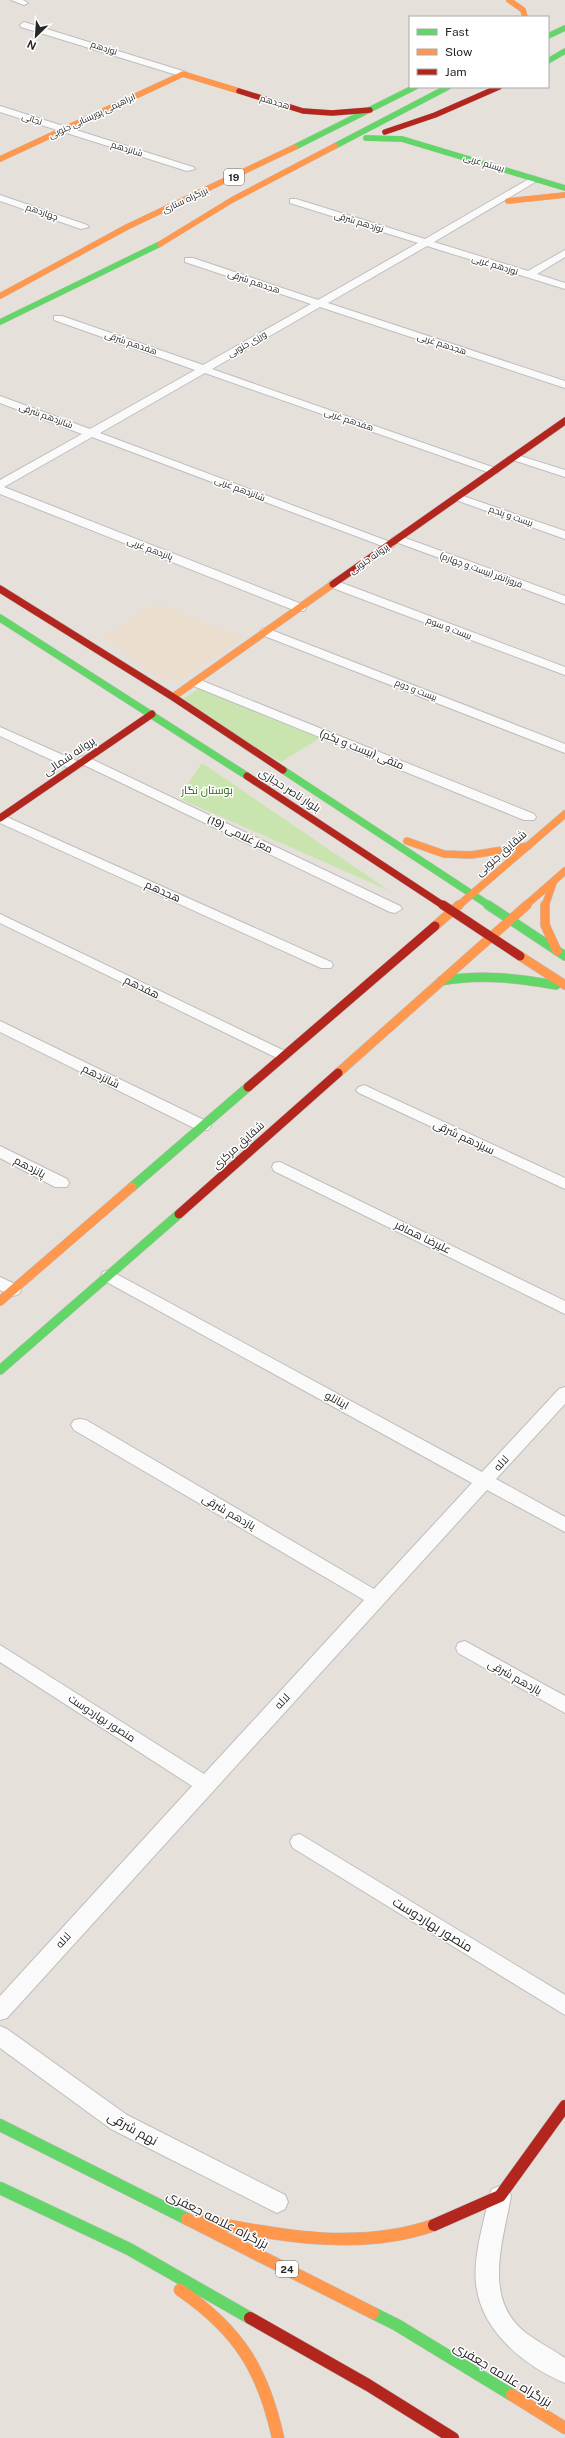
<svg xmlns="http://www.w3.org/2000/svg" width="565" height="2438" font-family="'Public Sans',Cairo,sans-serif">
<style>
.education{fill:#ebdece}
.green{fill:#cae4b0}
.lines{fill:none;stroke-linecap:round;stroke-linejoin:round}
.street-casing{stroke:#bfbdbe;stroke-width:2}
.fast-far3-casing{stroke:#bfbdbe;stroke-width:6}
.fast-far2-casing{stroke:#bfbdbe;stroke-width:8}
.fast-far1-casing{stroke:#bfbdbe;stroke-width:10}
.fast-casing{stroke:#bfbdbe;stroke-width:13}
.slow-far3-casing{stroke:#bfbdbe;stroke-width:6}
.slow-far2-casing{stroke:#bfbdbe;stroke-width:8}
.slow-far1-casing{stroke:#bfbdbe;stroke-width:10}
.slow-casing{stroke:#bfbdbe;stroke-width:13}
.jam-far3-casing{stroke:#bfbdbe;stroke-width:6}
.jam-far2-casing{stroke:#bfbdbe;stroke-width:8}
.jam-far1-casing{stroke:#bfbdbe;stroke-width:10}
.jam-casing{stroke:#bfbdbe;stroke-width:13}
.street{fill:#fbfafa;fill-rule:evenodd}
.fast-far3{stroke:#63d668;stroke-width:5.5}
.fast-far2{stroke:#63d668;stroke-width:7}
.fast-far1{stroke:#63d668;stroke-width:9}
.fast{stroke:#63d668;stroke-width:12}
.slow-far3{stroke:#ff974d;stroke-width:5.5}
.slow-far2{stroke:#ff974d;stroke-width:7}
.slow-far1{stroke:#ff974d;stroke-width:9}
.slow{stroke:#ff974d;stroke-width:12}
.jam-far3{stroke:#b3261e;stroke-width:5.5}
.jam-far2{stroke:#b3261e;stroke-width:7}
.jam-far1{stroke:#b3261e;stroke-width:9}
.jam{stroke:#b3261e;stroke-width:12}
.labels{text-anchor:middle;stroke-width:3;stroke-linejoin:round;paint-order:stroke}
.far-street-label{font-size:9px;fill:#272727;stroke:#fff}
.shield{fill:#fff;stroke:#686868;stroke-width:1}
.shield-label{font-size:10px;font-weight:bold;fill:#272727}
.street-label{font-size:11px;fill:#272727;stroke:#fff}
.park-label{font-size:11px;fill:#2c6813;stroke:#fff}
.near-street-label{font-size:13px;fill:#272727;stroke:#fff}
</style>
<rect width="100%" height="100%" fill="#e6e0db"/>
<polygon class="education" points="158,603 242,638 181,680 163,680 103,637"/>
<g class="green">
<polygon points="203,686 323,736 281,762 180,701"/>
<polygon points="202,763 390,891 178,798"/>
</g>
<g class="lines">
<defs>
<g id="street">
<polygon points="11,0 23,0 28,3 24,5"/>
<polygon points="24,22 186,72 187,74 180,76 21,27 20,25"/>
<polygon points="0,106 193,167 195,169 187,171 0,112"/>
<polygon points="534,176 539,179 537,181 434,242 528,271 565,250 565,257 537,274 565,283 565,289 427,246 328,303 565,381 565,388 320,307 212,369 498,469 498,473 490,473 205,373 100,433 393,543 395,545 393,547 385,547 92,437 4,487 304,605 306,608 304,611 296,611 0,494 0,480 82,434 0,403 0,396 90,429 195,370 54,320 54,316 62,316 203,365 311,304 185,262 185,258 193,258 318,300 418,243 290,203 290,199 296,199 425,239"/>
<polygon points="0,195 87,225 89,227 81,229 0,201"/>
<polygon points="514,454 565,470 565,477 510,459 508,457"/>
<polygon points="457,494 565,531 565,539 453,499 451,497"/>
<polygon points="397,535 565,596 565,604 393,541 391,539"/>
<polygon points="334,580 565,667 565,675 330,587 328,584 330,581"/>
<polygon points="266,628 565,744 565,753 262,635 260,632 262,629"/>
<polygon points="195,678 534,814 536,817 534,820 524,820 191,685 189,682"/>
<polygon points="0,727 81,763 83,766 76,770 71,769 0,736"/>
<polygon points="85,756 400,906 402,909 395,913 390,912 80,763 78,760 80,757"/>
<polygon points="0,814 331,962 333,965 331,968 321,968 0,823"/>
<polygon points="0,914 289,1053 291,1056 284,1061 279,1059 0,923"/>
<polygon points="0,1021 208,1122 211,1126 208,1130 198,1130 0,1032"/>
<polygon points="364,1085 565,1178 565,1189 359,1093 356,1090 359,1087"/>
<polygon points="0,1146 67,1179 69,1183 67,1187 55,1187 0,1158"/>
<polygon points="280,1162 565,1301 565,1314 274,1171 272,1167 274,1163"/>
<polygon points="109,1270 482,1472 559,1389 565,1387 565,1404 496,1479 565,1517 565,1532 487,1490 7,2018 0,2020 0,1996 192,1786 0,1662 0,1645 204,1774 364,1600 74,1430 71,1425 74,1420 80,1419 86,1420 374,1589 472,1483 103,1280 101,1276 103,1272"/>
<polygon points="0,1277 19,1286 21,1290 19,1294 13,1296 0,1290"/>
<polygon points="465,1641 565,1696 565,1713 458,1653 456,1648 458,1643"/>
<polygon points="300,1834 565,1995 565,2015 293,1848 290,1842 293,1836"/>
<polygon points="0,2026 7,2029 127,2115 285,2195 288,2202 285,2209 277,2213 269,2209 111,2129 0,2048"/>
<path d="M500,2186l8,3 3,7c-8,46 -29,103 15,137 12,9 26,16 39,25v25c-41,-17 -85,-53 -89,-100 -3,-28 8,-59 13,-87l3,-7z"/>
</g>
<g id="fast-far3">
<polyline points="548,36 565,28"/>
<polyline points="548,61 565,51"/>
<polyline points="366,138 402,139 565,188"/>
<polyline points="335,146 448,87"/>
<polyline points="295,147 415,87"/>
<polyline points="0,322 160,244"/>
</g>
<g id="fast-far2">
<polyline points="0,618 247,776"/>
<polyline points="283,770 490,906"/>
</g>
<g id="fast-far1">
<polyline points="488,905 565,956"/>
<path d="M441,981c39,-7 76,-3 115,4"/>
<polyline points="132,1187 248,1087"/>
<polyline points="0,1370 179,1214"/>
</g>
<g id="fast">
<polyline points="0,2125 187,2219"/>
<polyline points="0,2188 129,2249 250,2318"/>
<polyline points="373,2313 397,2325 512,2395"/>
</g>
<g id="slow-far3">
<polyline points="509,0 523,10 525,17"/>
<polyline points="0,159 183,74 239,91"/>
<polyline points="508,201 565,195"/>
<polyline points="160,244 232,200 335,146"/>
<polyline points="0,296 127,227 295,147"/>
</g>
<g id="slow-far2">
<polyline points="173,697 333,584"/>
<polyline points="407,841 444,854 471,855 528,846"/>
<polyline points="458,906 565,814"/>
<polyline points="525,906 565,871"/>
<polyline points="545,906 553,883"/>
</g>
<g id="slow-far1">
<polyline points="545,905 545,925 557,951"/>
<polyline points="435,926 459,905"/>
<polyline points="520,956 565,985"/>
<polyline points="338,1073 527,905"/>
<polyline points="0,1301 132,1187"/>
</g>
<g id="slow">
<polyline points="187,2219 373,2313"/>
<path d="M205,2221c74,15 155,30 229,4"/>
<path d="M180,2290c58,40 83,79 98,148"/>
<polyline points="512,2395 565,2428"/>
</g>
<g id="jam-far3">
<polyline points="239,91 303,111 332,113 370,110"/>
<polyline points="385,132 435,115 499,87"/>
</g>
<g id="jam-far2">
<polyline points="333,584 565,421"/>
<polyline points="0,589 173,697 283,770"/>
<polyline points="247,776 444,906"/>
<polyline points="0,818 152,714"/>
</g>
<g id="jam-far1">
<polyline points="443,905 520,956"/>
<polyline points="248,1087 435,926"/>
<polyline points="179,1214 338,1073"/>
</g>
<g id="jam">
<polyline points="434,2225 500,2196 565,2106"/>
<polyline points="250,2318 368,2385 453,2438"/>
</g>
</defs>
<use href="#street" class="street-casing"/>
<use href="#fast-far3" class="fast-far3-casing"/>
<use href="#fast-far2" class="fast-far2-casing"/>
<use href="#fast-far1" class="fast-far1-casing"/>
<use href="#fast" class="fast-casing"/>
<use href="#slow-far3" class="slow-far3-casing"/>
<use href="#slow-far2" class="slow-far2-casing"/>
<use href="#slow-far1" class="slow-far1-casing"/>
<use href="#slow" class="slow-casing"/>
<use href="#jam-far3" class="jam-far3-casing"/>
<use href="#jam-far2" class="jam-far2-casing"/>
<use href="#jam-far1" class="jam-far1-casing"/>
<use href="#jam" class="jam-casing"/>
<use href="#street" class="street"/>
<use href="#fast-far3" class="fast-far3"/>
<use href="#fast-far2" class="fast-far2"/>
<use href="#fast-far1" class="fast-far1"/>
<use href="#fast" class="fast"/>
<use href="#slow-far3" class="slow-far3"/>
<use href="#slow-far2" class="slow-far2"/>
<use href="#slow-far1" class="slow-far1"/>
<use href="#slow" class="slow"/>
<use href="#jam-far3" class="jam-far3"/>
<use href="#jam-far2" class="jam-far2"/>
<use href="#jam-far1" class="jam-far1"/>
<use href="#jam" class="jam"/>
</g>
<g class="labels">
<g class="far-street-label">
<text transform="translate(104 48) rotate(18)" y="3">نوزدهم</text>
<text transform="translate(275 102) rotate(17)" y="3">هجدهم</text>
<text transform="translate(92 116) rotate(-25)" y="3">ابراهیمی پوربسابی جنوبی</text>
<text transform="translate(32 119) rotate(18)" y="3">نجاتی</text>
<text transform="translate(127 149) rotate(17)" y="3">شانزدهم</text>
<text transform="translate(484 163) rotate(17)" y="3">بیستم غربی</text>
<text transform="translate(185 200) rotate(-25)" y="3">بزرگراه ستاری</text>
<text transform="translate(42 212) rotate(19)" y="3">چهاردهم</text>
<text transform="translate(359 222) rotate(17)" y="3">نوزدهم شرقی</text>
<text transform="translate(495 265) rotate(17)" y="3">نوزدهم غربی</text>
<text transform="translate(254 282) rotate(19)" y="3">هجدهم شرقی</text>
<text transform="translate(131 343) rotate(19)" y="3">هفدهم شرقی</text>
<text transform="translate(247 344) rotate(-30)" y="3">ورزی جنوبی</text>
<text transform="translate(442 344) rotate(18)" y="3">هجدهم غربی</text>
<text transform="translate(46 416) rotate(20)" y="3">شانزدهم شرقی</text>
<text transform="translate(349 420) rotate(19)" y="3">هفدهم غربی</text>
<text transform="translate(240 489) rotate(21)" y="3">شانزدهم غربی</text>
<text transform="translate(511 516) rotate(19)" y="3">بیست و پنجم</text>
<text transform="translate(150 549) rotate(21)" y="3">پانزدهم غربی</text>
<text transform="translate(369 559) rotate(-35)" y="3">پروانه جنوبی</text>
<text transform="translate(481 570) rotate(20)" y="3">فروزانفر (بیست و چهارم)</text>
<text transform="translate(449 628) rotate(21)" y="3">بیست و سوم</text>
<text transform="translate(416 690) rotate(21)" y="3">بیست و دوم</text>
</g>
<g class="shield">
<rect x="224" y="169" width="20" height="16" rx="3"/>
<rect x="276" y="2261" width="22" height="16" rx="3"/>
</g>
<g class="shield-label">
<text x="234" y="181">19</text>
<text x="287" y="2273">24</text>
</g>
<g class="street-label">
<text transform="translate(362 749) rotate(22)" y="4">متقی (بیست و یکم)</text>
<text transform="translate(69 756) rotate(-34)" y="4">پروانه شمالی</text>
<text transform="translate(290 790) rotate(33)" y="4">بلوار ناصر حجازی</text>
<text transform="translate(240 834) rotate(26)" y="4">معز غلامی (19)</text>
<text transform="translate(501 853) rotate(-41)" y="4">شقایق جنوبی</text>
<text transform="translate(163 891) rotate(24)" y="4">هجدهم</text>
<text transform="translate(142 987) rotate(26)" y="4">هفدهم</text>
<text transform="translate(101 1076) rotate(26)" y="4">شانزدهم</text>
<text transform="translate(464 1137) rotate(25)" y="4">سیزدهم شرقی</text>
<text transform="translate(238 1145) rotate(-42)" y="4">شقایق مرکزی</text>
<text transform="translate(30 1167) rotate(28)" y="4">پانزدهم</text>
<text transform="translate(423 1237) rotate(26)" y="4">علیرضا همافر</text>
<text transform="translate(337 1400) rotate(29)" y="4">اینانلو</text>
<text transform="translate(501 1463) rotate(-48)" y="4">لاله</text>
<text transform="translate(229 1512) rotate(30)" y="4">یازدهم شرقی</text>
<text transform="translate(515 1677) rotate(29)" y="4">یازدهم شرقی</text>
<text transform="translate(282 1701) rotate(-47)" y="4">لاله</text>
<text transform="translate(102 1718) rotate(33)" y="4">منصور بهاردوست</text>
<text transform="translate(63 1940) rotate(-48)" y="4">لاله</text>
</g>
<g class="park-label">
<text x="207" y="794">بوستان نگار</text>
</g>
<g class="near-street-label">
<text transform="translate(433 1924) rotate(32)" y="5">منصور بهاردوست</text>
<text transform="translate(133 2128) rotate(29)" y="5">نهم شرقی</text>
<text transform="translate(218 2219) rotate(27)" y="5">بزرگراه علامه جعفری</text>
<text transform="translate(503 2374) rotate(31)" y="5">بزرگراه علامه جعفری</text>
</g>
</g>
<rect x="409" y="16" width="140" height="72" fill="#ffffff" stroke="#a9a9a9"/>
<rect x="417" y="29" width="20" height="6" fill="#63d668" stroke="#a9a9a9"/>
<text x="445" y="36" font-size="12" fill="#272727">Fast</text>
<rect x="417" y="49" width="20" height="6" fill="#ff974d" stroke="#a9a9a9"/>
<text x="445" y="56" font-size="12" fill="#272727">Slow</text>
<rect x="417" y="69" width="20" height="6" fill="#b3261e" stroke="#a9a9a9"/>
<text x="445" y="76" font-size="12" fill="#272727">Jam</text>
<g transform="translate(36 36) rotate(205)" stroke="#ffffff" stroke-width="3" paint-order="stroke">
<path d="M0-3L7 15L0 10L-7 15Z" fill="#272727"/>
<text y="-6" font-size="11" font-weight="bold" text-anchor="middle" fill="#272727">N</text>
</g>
</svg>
